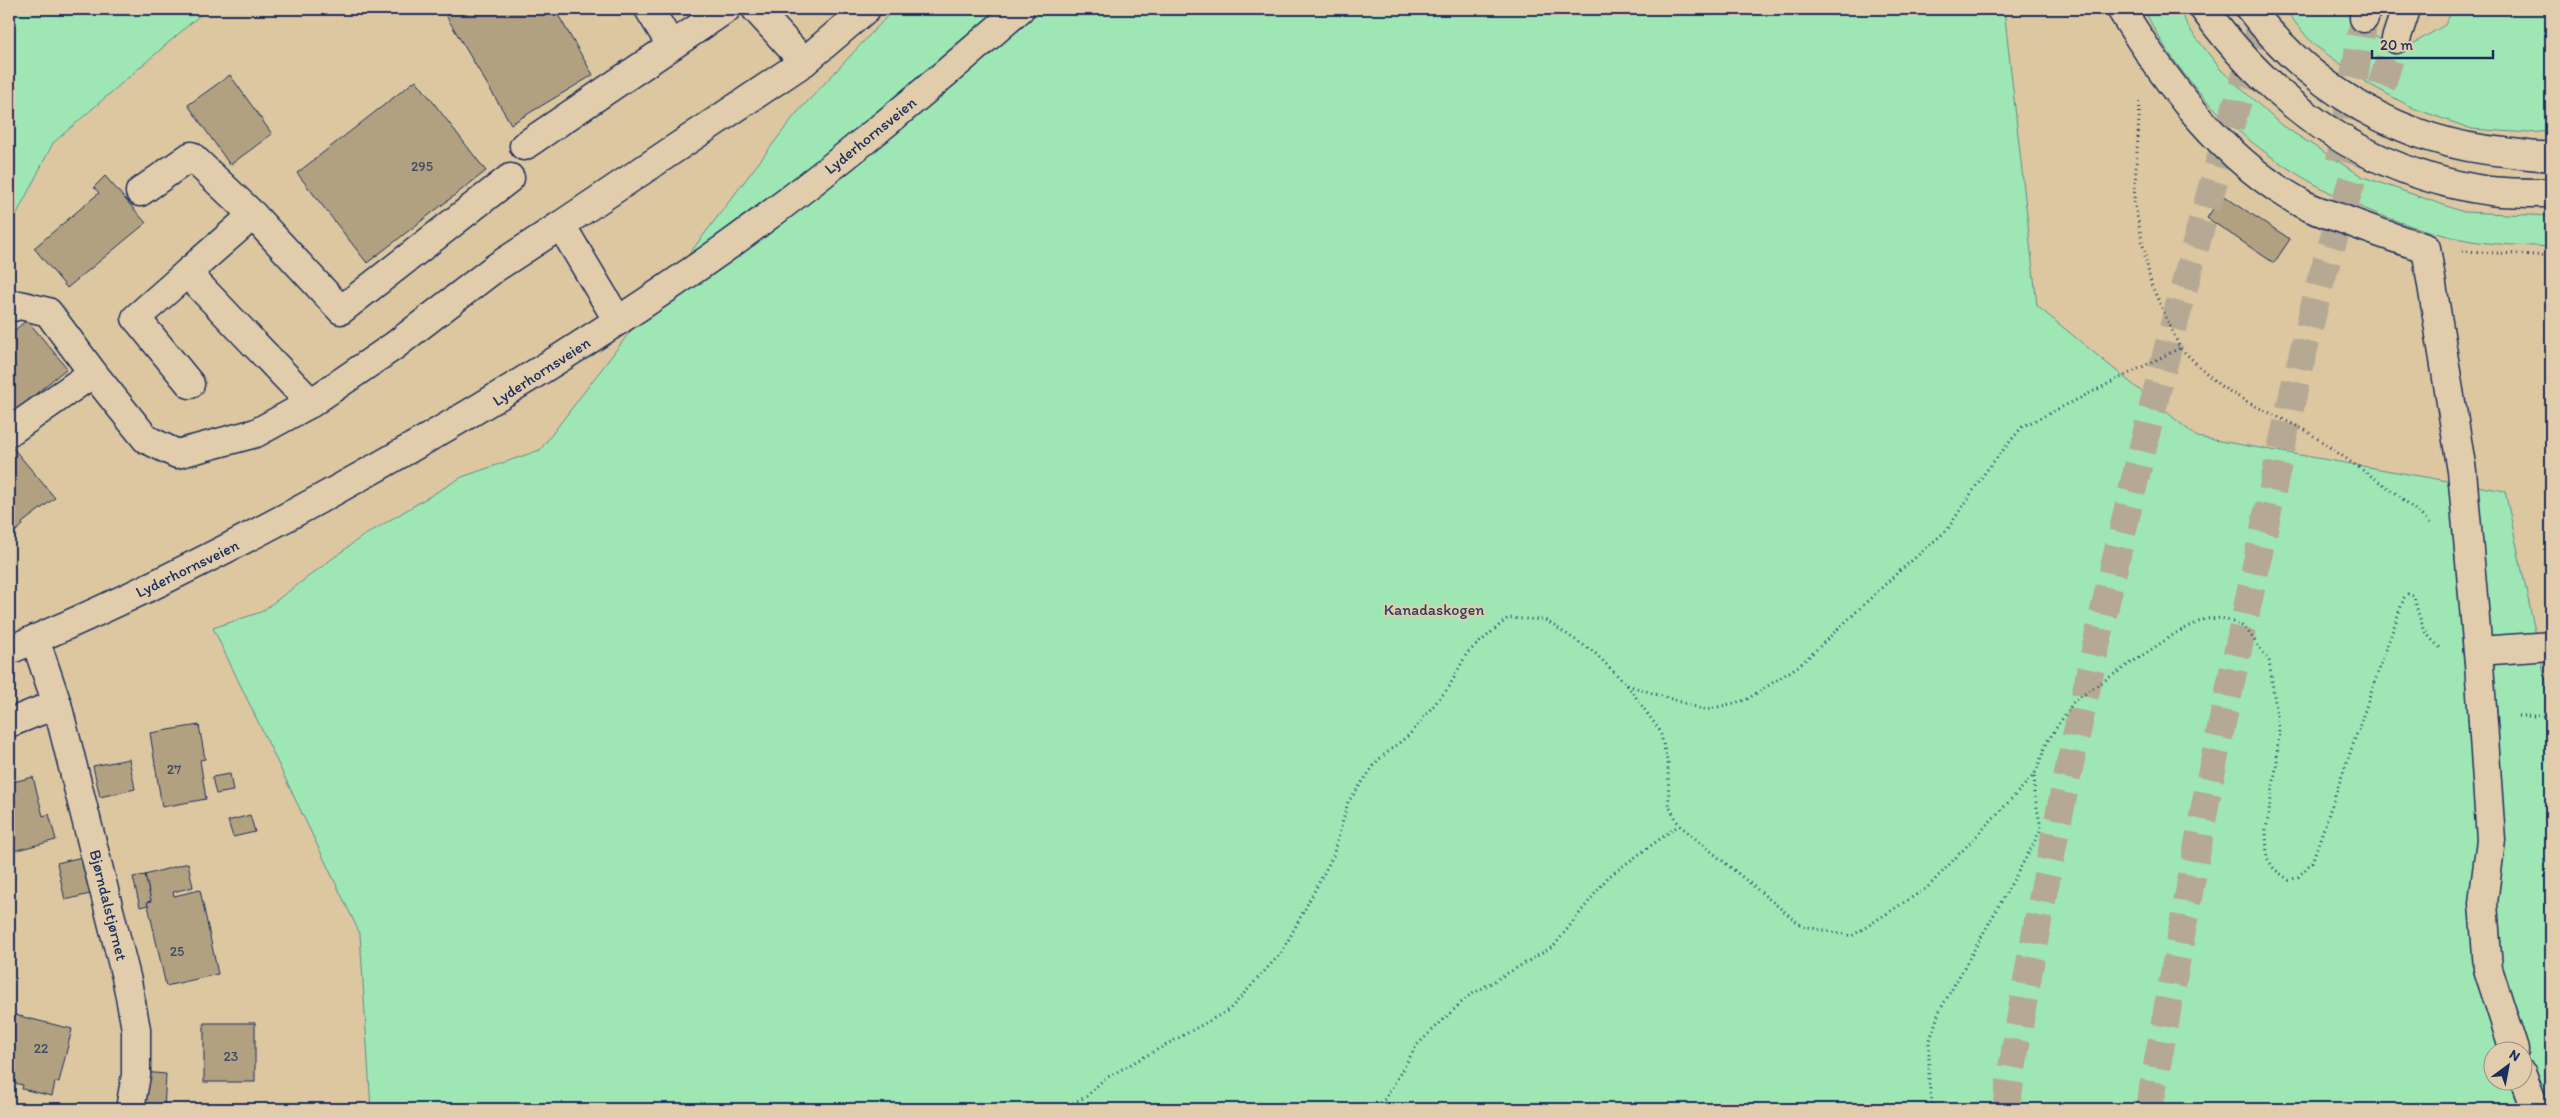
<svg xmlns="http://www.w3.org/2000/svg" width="2560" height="1118" font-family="Itim,sans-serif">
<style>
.green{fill:#9ee7b5;stroke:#5c8b8a;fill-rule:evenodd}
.building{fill:#b1a181;stroke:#1b2f5e}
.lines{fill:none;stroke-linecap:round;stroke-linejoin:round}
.major-tunnel{stroke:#b5a994;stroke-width:28;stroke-dasharray:28 14;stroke-linecap:butt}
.minor-casing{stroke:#1b2f5e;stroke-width:31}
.major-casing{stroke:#1b2f5e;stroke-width:31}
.highway-casing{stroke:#1b2f5e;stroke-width:31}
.path{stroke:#1b2f5e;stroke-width:3;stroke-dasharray:1 4;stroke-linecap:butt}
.minor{stroke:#e1ccab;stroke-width:28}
.major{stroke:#e1ccab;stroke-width:28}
.highway{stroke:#e1ccab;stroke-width:28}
.labels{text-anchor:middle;stroke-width:4;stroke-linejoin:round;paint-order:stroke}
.number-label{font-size:14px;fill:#404c67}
.street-label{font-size:16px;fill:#1b2f5e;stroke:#e1ccab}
.park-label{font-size:16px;fill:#284167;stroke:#e1ccab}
</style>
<rect width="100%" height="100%" fill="#dcc7a1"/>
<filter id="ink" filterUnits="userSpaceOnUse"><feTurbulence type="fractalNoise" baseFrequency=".02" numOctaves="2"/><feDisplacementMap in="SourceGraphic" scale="10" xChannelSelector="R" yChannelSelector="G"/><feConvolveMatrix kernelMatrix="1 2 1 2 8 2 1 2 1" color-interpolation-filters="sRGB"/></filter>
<g filter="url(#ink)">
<g class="green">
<polygon points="9,9 207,9 53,143 9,229"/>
<path d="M894,9h1110l33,297 160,131 308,54 46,215v403h-2180l-11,-175 -147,-306 48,-16 99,-74 102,-61 78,-27 255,-335zM2492,1050h30v30h-30z"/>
<path d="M2144,9h34l13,22 31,40 59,54 82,52 101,35 87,4v31c-29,-2 -61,-2 -90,-8 -131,-28 -258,-107 -317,-230z"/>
<polygon points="2284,9 2359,9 2371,34 2385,42 2411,45 2445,25 2453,9 2551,9 2551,131 2529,133 2472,129 2413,108 2367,83 2313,44"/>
</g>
<g class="building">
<polygon points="442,9 563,9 557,13 593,75 511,124"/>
<polygon points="230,75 272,134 230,165 188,105"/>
<polygon points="416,80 486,171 367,263 297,173"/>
<polygon points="105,176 146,223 67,288 34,248 99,193 94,187"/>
<polygon points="2222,195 2290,239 2274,263 2207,218"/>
<polygon points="27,320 67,368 9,416 9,339 12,336 10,334"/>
<polygon points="13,448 55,498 22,523 23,525 10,536 9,452"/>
<polygon points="199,725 205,759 200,760 206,799 162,807 150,733"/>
<polygon points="129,759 135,789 100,797 93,766"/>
<polygon points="230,774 233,791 216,794 212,777"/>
<polygon points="33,777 43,816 49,814 56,840 9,852 9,783"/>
<polygon points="250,815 255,832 233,837 228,821"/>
<polygon points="82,857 91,884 88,885 90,894 65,900 57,863"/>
<polygon points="188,863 193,887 173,892 174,896 200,890 218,974 166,986 148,905 147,902 151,901 145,875"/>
<polygon points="145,875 151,901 147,902 148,905 140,907 133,877"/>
<polygon points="15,1015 72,1029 59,1082 55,1082 52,1096 22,1089 23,1085 9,1082 9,1042"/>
<rect x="204" y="1023" width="51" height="59"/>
<polygon points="143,1072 166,1074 164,1109 141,1109"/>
</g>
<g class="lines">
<g class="major-tunnel">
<polyline points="2340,161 2364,18"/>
<path d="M2006,1109c25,-170 62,-340 100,-507 46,-200 97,-399 161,-593"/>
<polyline points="2149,1109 2210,779 2294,390 2320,283 2396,39"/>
</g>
<defs>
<g id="minor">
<polyline points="649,9 671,45"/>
<polyline points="756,9 804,62"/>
<path d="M2121,9c45,74 102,151 180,194 12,7 26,11 39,15 28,11 57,21 86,30l36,223 17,193 12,176 -8,63 5,66 26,81"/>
<polyline points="524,146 726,9"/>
<polyline points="140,192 191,156 253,215"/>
<polyline points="187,273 136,318 190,384"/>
<polyline points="9,308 20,305 48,312 93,373 146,439 177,454 256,433 311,403 394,346 495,268 561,225"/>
<polyline points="618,321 561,225 804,62 866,9"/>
<polyline points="311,403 187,273 253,215 341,310 510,178"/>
<polyline points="9,432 93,373"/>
<polyline points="35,639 57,704 127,981 136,1029 136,1075 130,1109"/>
<polyline points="2478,651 2551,646"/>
<polyline points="9,723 57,704"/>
<polyline points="2522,1074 2535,1109"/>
</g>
<g id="major">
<path d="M2250,9c63,81 152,134 255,143 15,2 31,5 46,4"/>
<polyline points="2364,18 2366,9"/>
<path d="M9,650c110,-45 216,-99 320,-156 138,-76 272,-158 400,-249 101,-73 197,-154 291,-236"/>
</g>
<g id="highway">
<path d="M2204,9c71,97 165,165 286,182 20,2 41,2 61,2"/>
<polyline points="2396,39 2406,9"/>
</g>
</defs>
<use href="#minor" class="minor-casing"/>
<use href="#major" class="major-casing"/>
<use href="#highway" class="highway-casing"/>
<g class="path">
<polyline points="2140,102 2134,201 2151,284 2180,348 2219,385 2247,402 2305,430 2397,494 2430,523"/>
<polyline points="2462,251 2551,256"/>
<polyline points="1627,685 1660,731 1668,764 1669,806 1679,825 1802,926 1852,936 1928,887 2035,774"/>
<polyline points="2518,716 2551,716"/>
<polyline points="1059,1109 1086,1097 1104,1079 1229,1010 1282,952 1333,856 1348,802 1378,760 1410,734 1449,687 1467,653 1508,618 1545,620 1594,652 1627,685 1706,710 1746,700 1800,665 1894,576 1947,530 1986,471 2022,427 2180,348"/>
<polyline points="1372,1109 1385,1099 1417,1045 1467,997 1554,946 1608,877 1679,825"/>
<path d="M1933,1109l-4,-25v-41l10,-31 93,-165 9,-19 -7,-36 1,-18 12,-32 27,-41 102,-68 29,-14 17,-1 19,7 6,5 22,31 10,68 -2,33 -11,68 1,28 7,11 15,11 9,-3 14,-15 92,-264 4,-4 6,2c5,22 9,39 28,53"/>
</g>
<use href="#minor" class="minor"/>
<use href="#major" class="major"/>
<use href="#highway" class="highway"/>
</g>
</g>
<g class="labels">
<g class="number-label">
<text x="422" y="171">295</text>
<text x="174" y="774">27</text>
<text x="177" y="956">25</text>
<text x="41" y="1053">22</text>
<text x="231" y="1061">23</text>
</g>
<g class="street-label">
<text transform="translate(870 135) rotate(-39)" y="6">Lyderhornsveien</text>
<text transform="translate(541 371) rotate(-33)" y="6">Lyderhornsveien</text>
<text transform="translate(187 568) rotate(-26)" y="6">Lyderhornsveien</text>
<text transform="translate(109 905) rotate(76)" y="6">Bjørndalstjørnet</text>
</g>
<g class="park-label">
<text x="1434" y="615">Kanadaskogen</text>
</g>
</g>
<rect width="2560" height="1118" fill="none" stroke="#e1ccab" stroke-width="30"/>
<rect x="15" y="15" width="2530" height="1088" fill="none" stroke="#1b2f5e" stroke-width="2" filter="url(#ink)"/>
<g transform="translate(2508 1066) rotate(32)"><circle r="24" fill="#e1ccab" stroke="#928d8c"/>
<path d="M0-4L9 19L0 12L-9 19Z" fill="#1b2f5e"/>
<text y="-8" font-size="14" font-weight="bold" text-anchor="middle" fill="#1b2f5e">N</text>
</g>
<path d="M2372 50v8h121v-8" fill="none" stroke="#1b2f5e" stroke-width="2.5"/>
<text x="2380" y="50" font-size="15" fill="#1b2f5e" stroke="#e1ccab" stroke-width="4" paint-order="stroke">20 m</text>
</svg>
